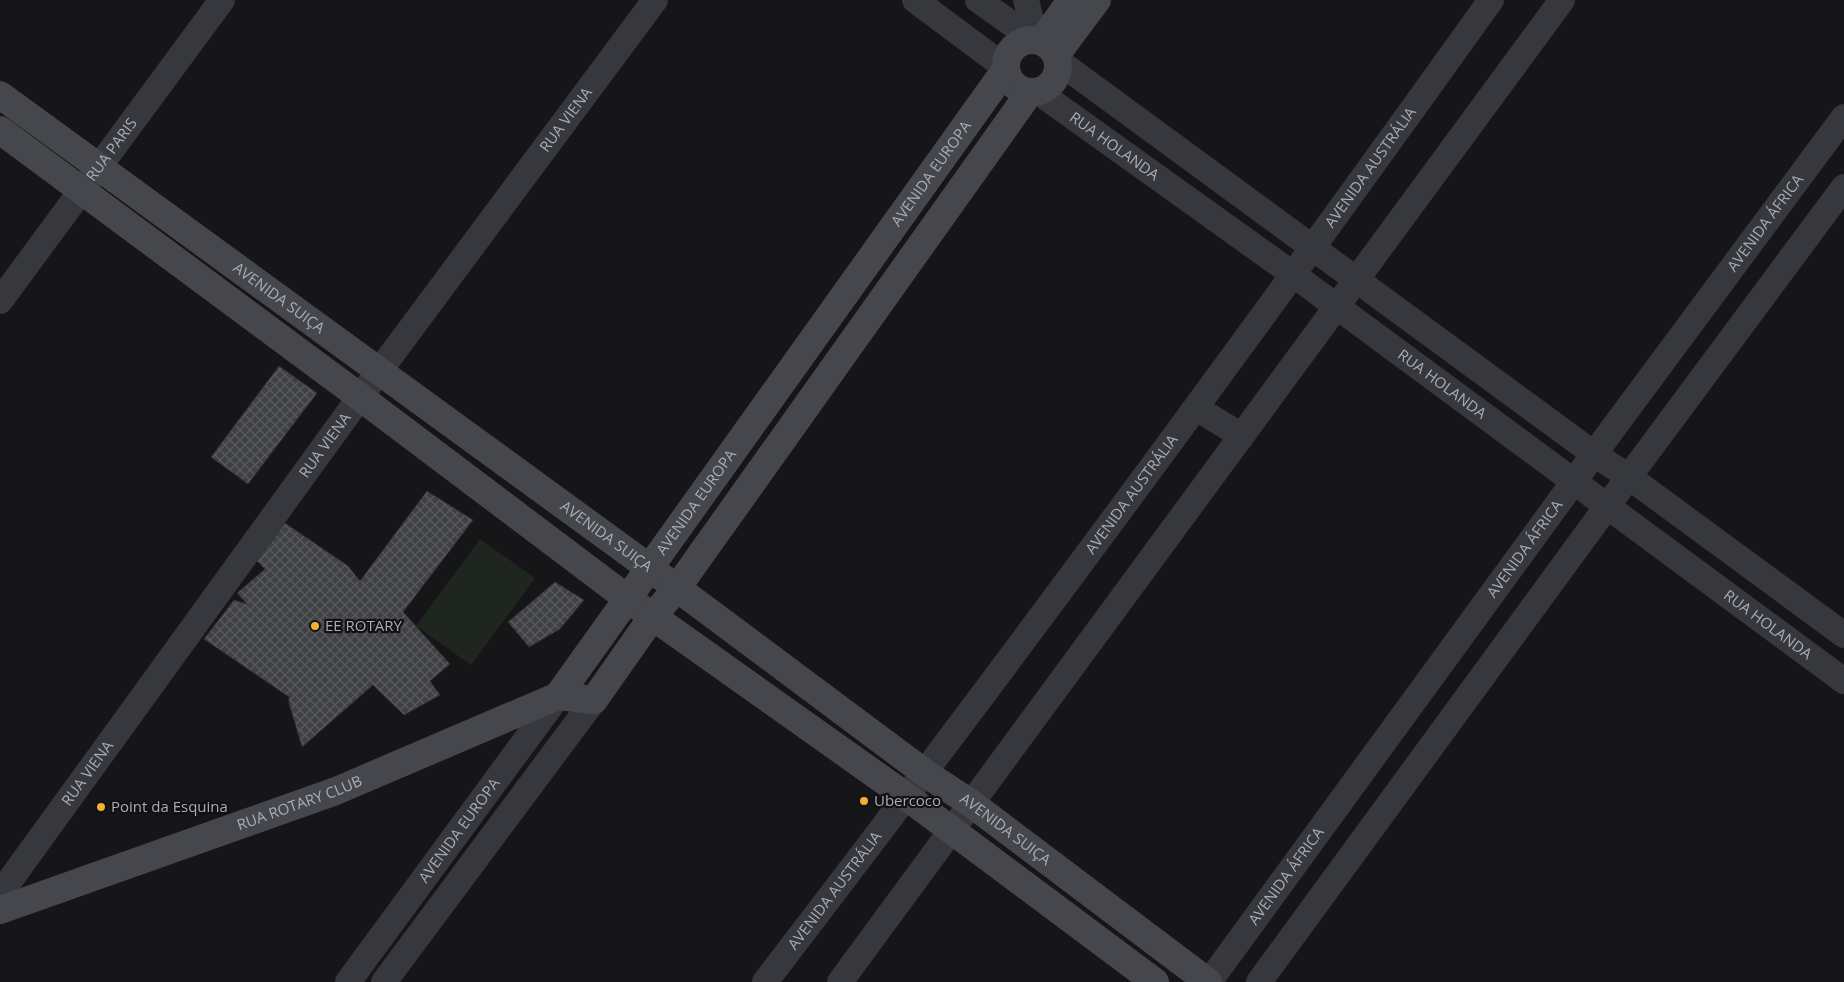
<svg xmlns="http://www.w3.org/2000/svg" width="1844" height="982" font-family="'Open Sans',sans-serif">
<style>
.garden{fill:#1e261f}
.building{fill:url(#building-cross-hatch);stroke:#303034}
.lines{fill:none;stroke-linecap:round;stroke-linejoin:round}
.street{stroke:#37383d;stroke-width:26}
.secondary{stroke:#45474d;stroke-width:28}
.poi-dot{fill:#f2b134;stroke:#111113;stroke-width:2}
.labels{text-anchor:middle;stroke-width:4.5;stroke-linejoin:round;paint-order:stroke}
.street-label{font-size:15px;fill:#a8adb8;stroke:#111113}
.poi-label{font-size:15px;fill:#a8adb8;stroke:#111113;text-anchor:start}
</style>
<defs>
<pattern id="building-cross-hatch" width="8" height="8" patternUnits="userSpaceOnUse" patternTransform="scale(1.25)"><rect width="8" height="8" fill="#404145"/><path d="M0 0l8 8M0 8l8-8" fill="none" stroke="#595a5e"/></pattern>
</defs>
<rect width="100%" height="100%" fill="#161618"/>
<polygon class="garden" points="480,539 535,578 471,665 416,626"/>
<g class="building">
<polygon points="279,366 317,393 248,484 211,457"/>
<polygon points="427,491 473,520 403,612 450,664 430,681 440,695 404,715 373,685 302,747 289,703 289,697 204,639 234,600 247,604 237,593 265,569 257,561 285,523 348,566 360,581"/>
<polygon points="555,582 584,600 560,629 529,647 508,622"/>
</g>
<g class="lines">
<g class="street">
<polyline points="915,0 1006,68"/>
<polyline points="978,0 1033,39"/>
<polyline points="1026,0 1036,39"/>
<polyline points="1058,61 1594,454 1629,477 1844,635"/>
<path id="s1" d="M1037,91l257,184 550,406"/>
<path id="s2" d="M0,301l222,-301"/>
<polyline points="1196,408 1242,436"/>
<path id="s3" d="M0,894l360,-497 295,-397"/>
<path id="s4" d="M348,982l210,-286"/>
<polyline points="384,982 594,700"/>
<path id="s5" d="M765,982c248,-323 489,-651 726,-982"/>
<polyline points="840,982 1562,0"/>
<path id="s6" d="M1209,982l385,-528 250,-337"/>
<polyline points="1259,982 1608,505 1844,187"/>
</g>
<g class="secondary">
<circle cx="1032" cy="66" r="26"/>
<polyline points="1042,41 1071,0"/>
<polyline points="1056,55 1097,0"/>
<path id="s7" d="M0,95l677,493 248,185 47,31 236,178"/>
<polyline points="0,130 360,397 628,599 907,797 1155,982"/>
<path id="s8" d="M558,696l448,-627"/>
<path id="s9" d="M0,910l336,-119 222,-95 36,4 59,-84 24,-28 353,-496"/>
</g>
</g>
<g class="poi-dot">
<circle cx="315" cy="626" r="5"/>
<circle cx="864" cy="801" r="5"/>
<circle cx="101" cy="807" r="5"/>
</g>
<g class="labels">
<g class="street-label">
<text dy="5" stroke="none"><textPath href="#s3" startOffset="959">RUA VIENA</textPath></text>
<text dy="5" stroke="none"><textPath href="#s1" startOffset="95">RUA HOLANDA</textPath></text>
<text dy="5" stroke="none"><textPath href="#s2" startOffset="188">RUA PARIS</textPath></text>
<text dy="5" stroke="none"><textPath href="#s5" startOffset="1015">AVENIDA AUSTRÁLIA</textPath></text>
<text dy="5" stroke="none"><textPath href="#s8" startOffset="642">AVENIDA EUROPA</textPath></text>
<text dy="5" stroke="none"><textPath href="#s6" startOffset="941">AVENIDA ÁFRICA</textPath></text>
<text dy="5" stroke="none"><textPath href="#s7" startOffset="345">AVENIDA SUIÇA</textPath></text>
<text dy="5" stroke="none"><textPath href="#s1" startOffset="500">RUA HOLANDA</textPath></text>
<text dy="5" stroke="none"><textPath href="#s3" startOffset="554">RUA VIENA</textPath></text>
<text dy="5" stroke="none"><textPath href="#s5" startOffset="610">AVENIDA AUSTRÁLIA</textPath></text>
<text dy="5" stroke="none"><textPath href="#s8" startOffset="238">AVENIDA EUROPA</textPath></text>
<text dy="5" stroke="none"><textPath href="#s7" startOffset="750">AVENIDA SUIÇA</textPath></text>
<text dy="5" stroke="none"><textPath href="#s6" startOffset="536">AVENIDA ÁFRICA</textPath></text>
<text dy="5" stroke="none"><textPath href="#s1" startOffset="905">RUA HOLANDA</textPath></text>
<text dy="5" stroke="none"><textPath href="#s3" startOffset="149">RUA VIENA</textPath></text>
<text dy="5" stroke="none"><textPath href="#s9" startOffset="318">RUA ROTARY CLUB</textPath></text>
<text dy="5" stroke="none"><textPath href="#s7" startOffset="1245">AVENIDA SUIÇA</textPath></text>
<text dy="5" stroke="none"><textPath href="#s4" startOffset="188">AVENIDA EUROPA</textPath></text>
<text dy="5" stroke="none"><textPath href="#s6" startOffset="131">AVENIDA ÁFRICA</textPath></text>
<text dy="5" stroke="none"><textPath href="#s5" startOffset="115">AVENIDA AUSTRÁLIA</textPath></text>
</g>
<g class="poi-label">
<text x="325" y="631">EE ROTARY</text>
<text x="874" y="806">Ubercoco</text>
<text x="111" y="812">Point da Esquina</text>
</g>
</g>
</svg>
